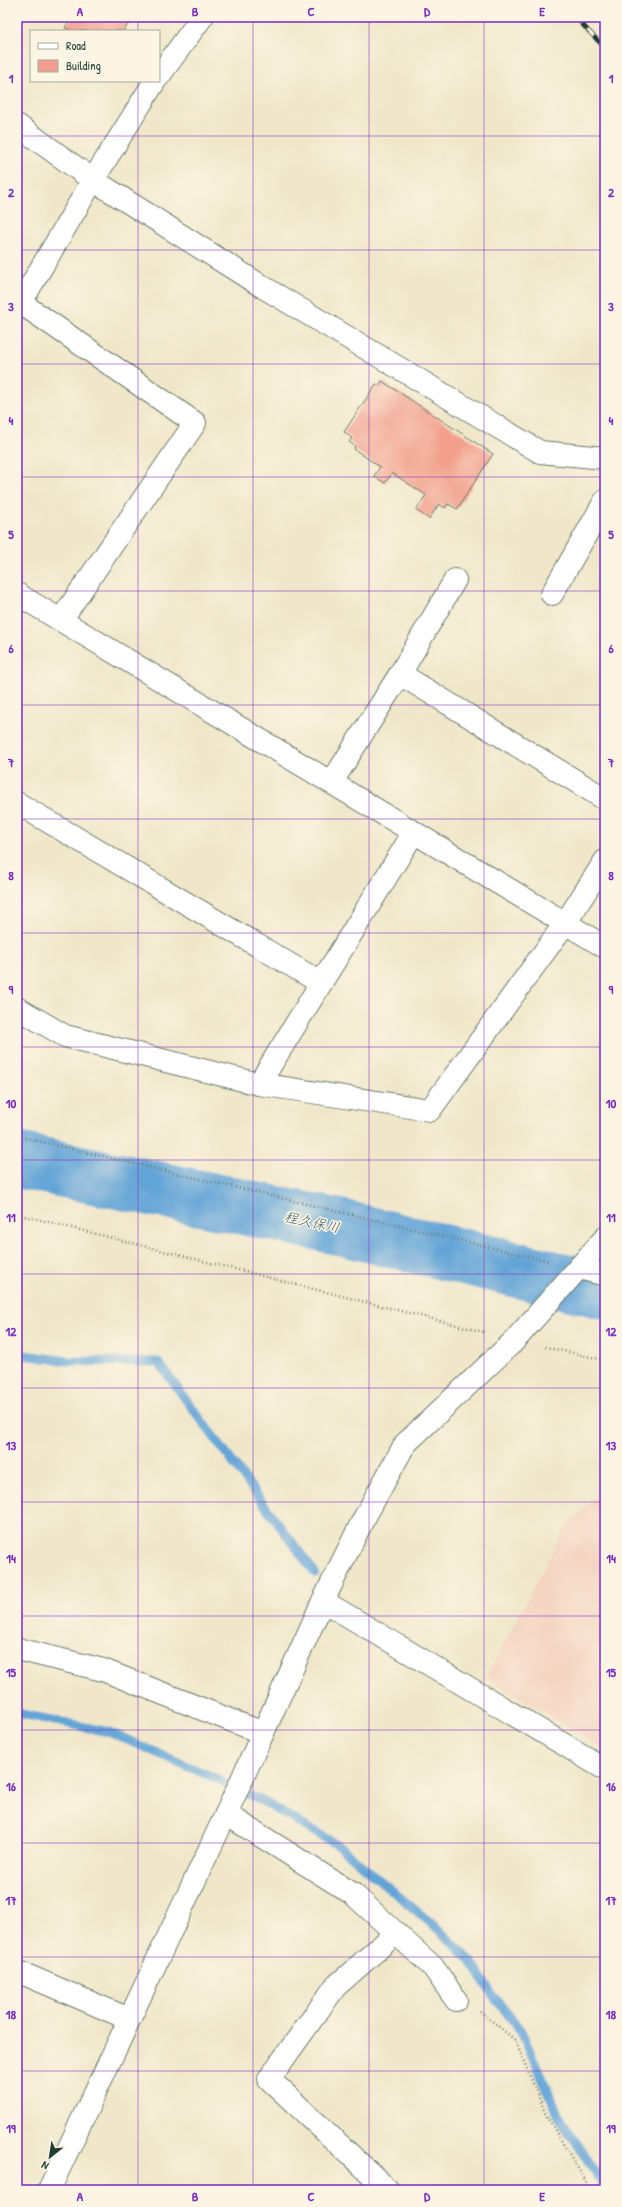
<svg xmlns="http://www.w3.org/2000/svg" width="622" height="2207" font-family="'Patrick Hand','Klee One',sans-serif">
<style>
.built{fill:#f4d3c1}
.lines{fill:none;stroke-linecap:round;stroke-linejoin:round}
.stream{stroke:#64a4d7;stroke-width:9}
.river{stroke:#64a4d7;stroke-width:56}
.building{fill:#f2a08d}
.minor-casing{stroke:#687868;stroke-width:24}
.path{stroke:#687868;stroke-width:2.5;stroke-dasharray:1 3;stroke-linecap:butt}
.minor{stroke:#fff;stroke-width:22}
.rail-casing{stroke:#1f3d34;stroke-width:4.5}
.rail{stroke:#fcf5e5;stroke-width:3;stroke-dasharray:9;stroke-linecap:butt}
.grid{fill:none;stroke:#7b2cbf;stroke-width:1;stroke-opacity:0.55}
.labels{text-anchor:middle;stroke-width:3;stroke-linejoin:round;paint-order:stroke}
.water-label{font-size:14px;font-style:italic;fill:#345c65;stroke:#fcf5e5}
.neatline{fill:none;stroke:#7b2cbf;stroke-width:1.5}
.grid-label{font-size:13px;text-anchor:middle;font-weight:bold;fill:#7b2cbf}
</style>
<rect width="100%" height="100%" fill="#fcf5e5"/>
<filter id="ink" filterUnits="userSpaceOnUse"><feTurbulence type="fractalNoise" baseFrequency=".025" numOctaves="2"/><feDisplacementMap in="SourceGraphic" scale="8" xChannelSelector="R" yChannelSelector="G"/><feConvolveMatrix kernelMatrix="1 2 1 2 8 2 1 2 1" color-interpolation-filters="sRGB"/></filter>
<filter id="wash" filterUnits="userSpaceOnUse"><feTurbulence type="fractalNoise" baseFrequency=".012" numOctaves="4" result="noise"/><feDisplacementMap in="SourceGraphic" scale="16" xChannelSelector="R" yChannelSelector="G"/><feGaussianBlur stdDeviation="0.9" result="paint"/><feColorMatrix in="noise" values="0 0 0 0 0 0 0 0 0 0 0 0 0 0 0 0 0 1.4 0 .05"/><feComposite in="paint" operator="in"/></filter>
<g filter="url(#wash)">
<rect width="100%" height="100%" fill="#f0e7ca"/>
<polygon class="built" points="605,1487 605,1750 486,1677 566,1526"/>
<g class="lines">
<g class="stream">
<polyline points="17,1354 67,1361 158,1362 315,1573"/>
<polyline points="17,1713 109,1732 215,1778 264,1802 339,1846 438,1929 471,1961 492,1994 521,2031 559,2116 605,2187"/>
</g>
<polyline class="river" points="17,1160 339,1227 605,1291"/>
</g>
<g id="blocks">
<g class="building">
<polygon points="73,17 134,17 123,31 71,31 65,27"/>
<polygon points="382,381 493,454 457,509 448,504 445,508 439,504 429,519 416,510 426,495 392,473 385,483 374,476 380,467 354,449 355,446 349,442 352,438 344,432 376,384 379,386"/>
</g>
</g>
</g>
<g filter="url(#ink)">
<use href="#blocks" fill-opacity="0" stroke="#687868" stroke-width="1"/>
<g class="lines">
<defs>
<g id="minor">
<polyline points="159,76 202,17"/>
<polyline points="17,125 93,180 263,287 540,452 605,458"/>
<polyline points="21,303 195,423 61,620"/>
<polyline points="17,309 93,180 155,81"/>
<polyline points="17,594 605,947"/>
<polyline points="552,594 605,501"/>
<polyline points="400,674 605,799"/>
<polyline points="332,782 400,674 455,580"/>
<polyline points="17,803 321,983"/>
<polyline points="17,1008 65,1036 259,1084 430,1110 566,922 605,861"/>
<polyline points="259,1084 414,832"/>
<polyline points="579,1268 605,1275"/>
<polyline points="323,1601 605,1769"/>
<polyline points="17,1649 103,1670 263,1733"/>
<polyline points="226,1814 353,1894 433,1967 456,2000"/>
<polyline points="17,1971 129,2019"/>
<polyline points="49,2190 226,1814 323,1601 362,1522 405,1444 515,1340 605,1238"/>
<polyline points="388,2190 269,2079 335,1987 396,1933"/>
</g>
</defs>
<use href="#minor" class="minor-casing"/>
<g class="path">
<polyline points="17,1136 549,1261"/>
<polyline points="17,1214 484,1332"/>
<polyline points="545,1347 605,1360"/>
<polyline points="480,2011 515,2040 547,2117 591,2190"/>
</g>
<use href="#minor" class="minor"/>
<defs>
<g id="rail">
<polyline points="575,17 605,48"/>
<polyline points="596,17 605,27"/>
</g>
</defs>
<use href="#rail" class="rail-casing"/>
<use href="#rail" class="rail"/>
</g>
</g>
<path class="grid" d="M138,17v14M253,17v2173M369,17v2173M484,17v2173M138,81v2109M17,136h588M17,250h588M17,364h588M17,477h588M17,591h588M17,705h588M17,819h588M17,933h588M17,1047h588M17,1160h588M17,1274h588M17,1388h588M17,1502h588M17,1616h588M17,1730h588M17,1843h588M17,1957h588M17,2071h588"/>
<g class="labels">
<g class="water-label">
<text transform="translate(312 1222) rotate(12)" y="5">程久保川</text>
</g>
</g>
<rect width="622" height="2207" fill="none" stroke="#fcf5e5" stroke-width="44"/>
<rect x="30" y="30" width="130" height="52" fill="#fcf5e5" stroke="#a4ab9e"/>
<rect x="38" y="43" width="20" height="6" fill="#ffffff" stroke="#a4ab9e"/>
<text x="66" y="50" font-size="12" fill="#1f3d34">Road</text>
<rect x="38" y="60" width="20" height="12" fill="#f2a08d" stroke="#a4ab9e"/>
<text x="66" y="70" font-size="12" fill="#1f3d34">Building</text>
<g transform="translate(50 2157) rotate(210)" stroke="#fcf5e5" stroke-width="3" paint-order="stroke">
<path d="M0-3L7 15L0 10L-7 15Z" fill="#1f3d34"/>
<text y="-6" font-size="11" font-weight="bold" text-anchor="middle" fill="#1f3d34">N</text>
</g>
<rect x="22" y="22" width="578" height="2163" class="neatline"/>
<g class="grid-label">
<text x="80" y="16">A</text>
<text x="195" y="16">B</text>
<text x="311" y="16">C</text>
<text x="427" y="16">D</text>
<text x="542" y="16">E</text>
<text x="11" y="83">1</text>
<text x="611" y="83">1</text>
<text x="11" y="197">2</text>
<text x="611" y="197">2</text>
<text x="11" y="311">3</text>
<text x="611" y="311">3</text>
<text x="11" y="425">4</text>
<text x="611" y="425">4</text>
<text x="11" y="539">5</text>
<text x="611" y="539">5</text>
<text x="11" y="653">6</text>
<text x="611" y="653">6</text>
<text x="11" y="767">7</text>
<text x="611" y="767">7</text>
<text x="11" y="880">8</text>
<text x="611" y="880">8</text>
<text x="11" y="994">9</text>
<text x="611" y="994">9</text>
<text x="11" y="1108">10</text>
<text x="611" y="1108">10</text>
<text x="11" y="1222">11</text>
<text x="611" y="1222">11</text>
<text x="11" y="1336">12</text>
<text x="611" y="1336">12</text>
<text x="11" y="1450">13</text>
<text x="611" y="1450">13</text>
<text x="11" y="1563">14</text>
<text x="611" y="1563">14</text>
<text x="11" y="1677">15</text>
<text x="611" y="1677">15</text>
<text x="11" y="1791">16</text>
<text x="611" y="1791">16</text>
<text x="11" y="1905">17</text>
<text x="611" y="1905">17</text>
<text x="11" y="2019">18</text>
<text x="611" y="2019">18</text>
<text x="11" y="2133">19</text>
<text x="611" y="2133">19</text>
<text x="80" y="2201">A</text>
<text x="195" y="2201">B</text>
<text x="311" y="2201">C</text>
<text x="427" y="2201">D</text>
<text x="542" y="2201">E</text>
</g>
</svg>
